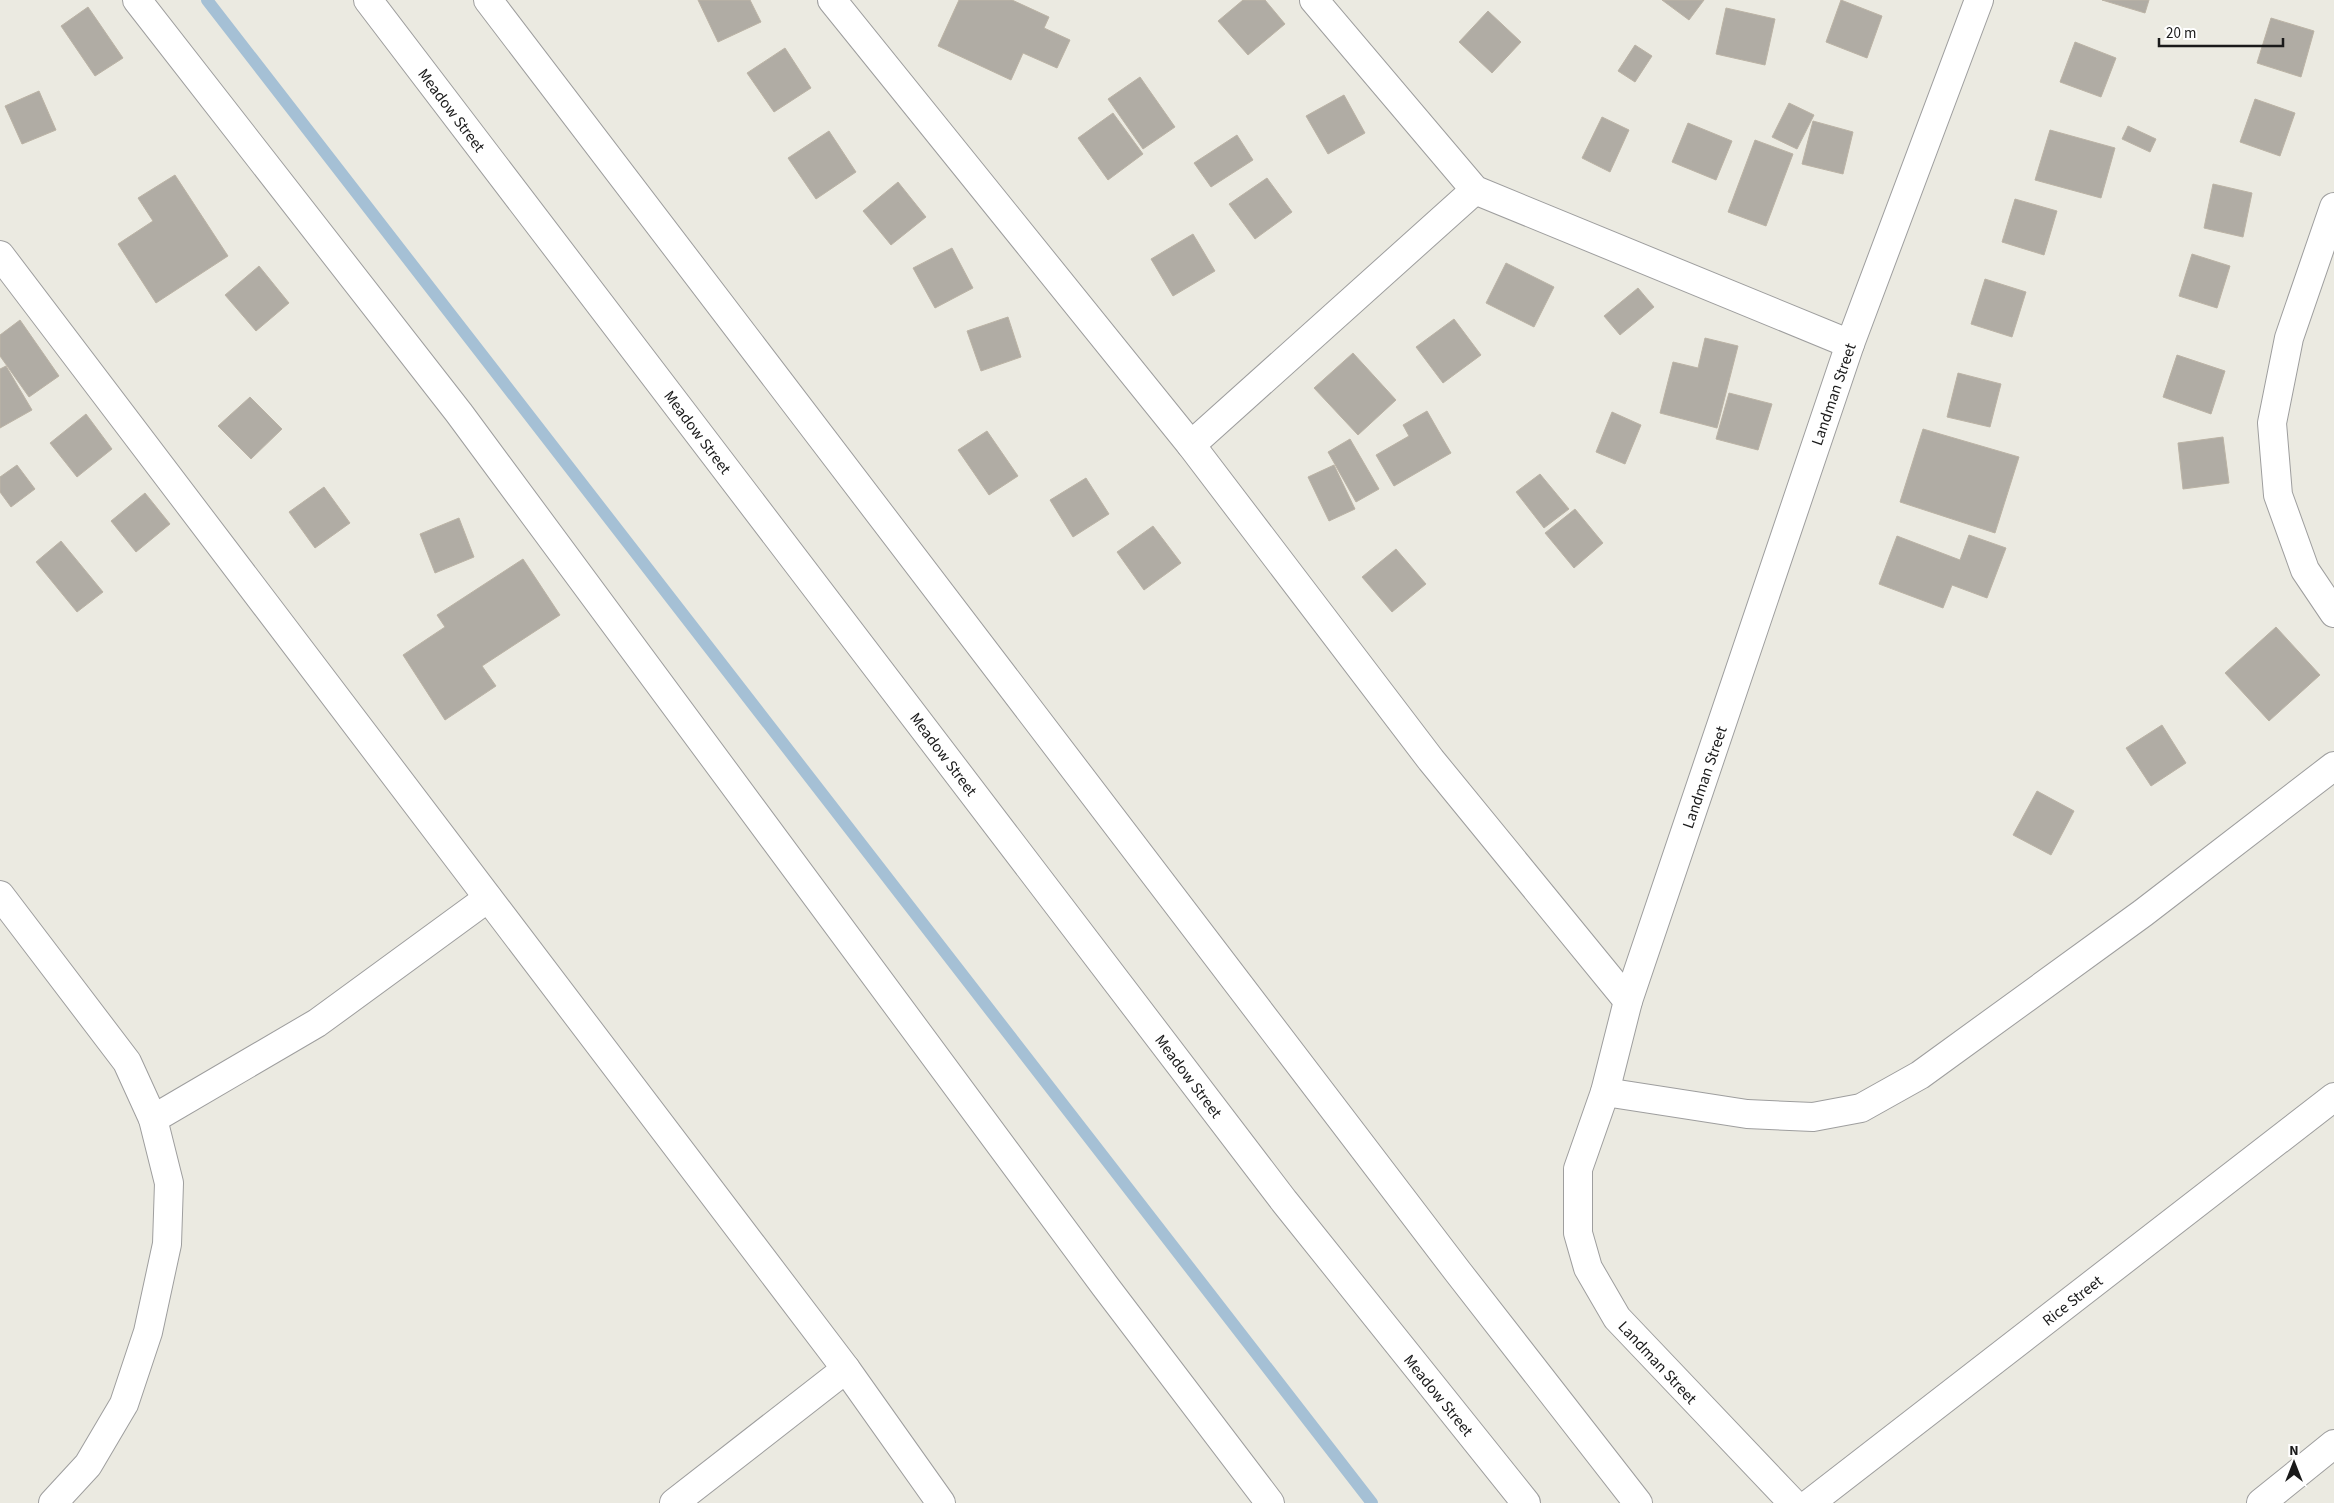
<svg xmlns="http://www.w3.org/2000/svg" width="2334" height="1503" font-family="'Source Sans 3',sans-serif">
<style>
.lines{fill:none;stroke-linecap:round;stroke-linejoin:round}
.stream{stroke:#a5c0d5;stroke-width:12}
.building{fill:#b0aca4;stroke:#bbb3a5}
.minor-casing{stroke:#9e9e9e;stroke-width:30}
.tertiary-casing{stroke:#9e9e9e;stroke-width:30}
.minor{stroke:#fff;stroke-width:28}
.tertiary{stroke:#fff;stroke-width:28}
.labels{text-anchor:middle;stroke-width:5;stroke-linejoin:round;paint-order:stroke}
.street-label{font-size:16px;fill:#1a1a1a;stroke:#fff}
</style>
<rect width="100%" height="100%" fill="#ebeae1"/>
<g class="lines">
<polyline class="stream" points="207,0 1372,1503"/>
</g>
<g class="building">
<polygon points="698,0 750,0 761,22 718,42"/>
<polygon points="959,0 1012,0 1049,17 1044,28 1070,40 1057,68 1023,53 1011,80 938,46"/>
<polygon points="1243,0 1265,0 1285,24 1248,55 1218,21"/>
<polygon points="1662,0 1704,0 1689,20"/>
<polygon points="1841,0 1882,16 1867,58 1826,42"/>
<polygon points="2102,0 2149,0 2145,13"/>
<polygon points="88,7 123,58 95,76 61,26"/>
<polygon points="1726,8 1775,19 1765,65 1716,54"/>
<polygon points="1488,11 1521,42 1492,73 1459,42"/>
<polygon points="2271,18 2314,31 2301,77 2257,63"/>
<polygon points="2075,42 2116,58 2101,97 2060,82"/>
<polygon points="1635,45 1652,56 1635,82 1618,71"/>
<polygon points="785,48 811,88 774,112 747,73"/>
<polygon points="1140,77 1175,127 1143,149 1108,99"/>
<polygon points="39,91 56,130 22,144 5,106"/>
<polygon points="1344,95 1365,133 1328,154 1306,116"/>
<polygon points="2255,99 2295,113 2280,156 2240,142"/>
<polygon points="1789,103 1814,115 1797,149 1772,137"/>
<polygon points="1113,113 1143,154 1108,180 1078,138"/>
<polygon points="1602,117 1629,130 1610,172 1582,158"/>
<polygon points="1813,121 1853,132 1843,174 1802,164"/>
<polygon points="1688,123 1732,141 1716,180 1672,162"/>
<polygon points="2128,126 2156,139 2150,152 2122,139"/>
<polygon points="2050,130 2115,148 2101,198 2035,180"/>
<polygon points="829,131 856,172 816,199 788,158"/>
<polygon points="1237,135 1253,160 1211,187 1194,163"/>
<polygon points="1755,140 1793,154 1766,226 1728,212"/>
<polygon points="175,175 228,256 156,303 118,244 153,221 138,198"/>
<polygon points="1267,178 1292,212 1255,239 1229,204"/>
<polygon points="898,182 926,217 891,245 863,211"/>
<polygon points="2213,184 2252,193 2243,237 2204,228"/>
<polygon points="2015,199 2057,211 2044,255 2002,242"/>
<polygon points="1193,234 1215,271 1173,296 1151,259"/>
<polygon points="952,248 973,288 935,308 913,268"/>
<polygon points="2192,254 2230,266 2217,308 2179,296"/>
<polygon points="1506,263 1554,287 1534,327 1486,303"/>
<polygon points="259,266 289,303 256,331 225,295"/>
<polygon points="1985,279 2026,292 2012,337 1971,324"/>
<polygon points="1638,288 1654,307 1620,335 1604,316"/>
<polygon points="1008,317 1021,357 981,371 967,331"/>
<polygon points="1454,319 1481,355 1443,383 1416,347"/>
<polygon points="20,320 59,376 29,397 0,356 0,335"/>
<polygon points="1705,338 1738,346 1717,428 1660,413 1673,362 1698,368"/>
<polygon points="1353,353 1396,400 1358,435 1314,388"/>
<polygon points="2177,355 2225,371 2211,414 2163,397"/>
<polygon points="6,366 32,410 0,428 0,369"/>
<polygon points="1958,373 2001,384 1990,427 1947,417"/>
<polygon points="1729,393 1772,404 1758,450 1716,439"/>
<polygon points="250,397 282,429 251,459 218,426"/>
<polygon points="1427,411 1451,453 1394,486 1376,455 1409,436 1403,425"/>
<polygon points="1612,412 1641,425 1625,464 1596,452"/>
<polygon points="86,414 112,449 77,477 50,443"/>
<polygon points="1923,429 2019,457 1995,533 1900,502"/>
<polygon points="987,431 1018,476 989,495 958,450"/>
<polygon points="2223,437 2229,483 2183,489 2178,443"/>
<polygon points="1350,439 1379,489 1356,502 1328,452"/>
<polygon points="17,465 35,489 11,507 0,492 0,477"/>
<polygon points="1334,465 1355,509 1329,521 1308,477"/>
<polygon points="1540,474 1569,509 1544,528 1516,492"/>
<polygon points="1086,478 1109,514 1073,537 1050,500"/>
<polygon points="324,487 350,523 315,548 289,512"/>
<polygon points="145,493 170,524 136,552 111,521"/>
<polygon points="1575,509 1603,543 1574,568 1545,533"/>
<polygon points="459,518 474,557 435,573 420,534"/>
<polygon points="1153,526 1181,563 1144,590 1117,552"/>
<polygon points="1969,535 2006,548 1987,598 1952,585 1943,608 1879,584 1897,536 1960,560"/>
<polygon points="61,541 103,592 77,612 36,562"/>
<polygon points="1396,549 1426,584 1392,612 1362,577"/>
<polygon points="523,559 560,615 482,666 496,686 445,720 403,655 445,627 437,615"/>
<polygon points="2276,627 2320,675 2269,721 2225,673"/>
<polygon points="2162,725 2186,763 2151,786 2126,748"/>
<polygon points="2037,791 2074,811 2051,855 2013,835"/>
</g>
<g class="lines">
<defs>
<g id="minor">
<polyline points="137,0 459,413 1105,1286 1270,1503"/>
<polyline points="832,0 1191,445 1431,760 1628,1001"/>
<polyline points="1314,0 1475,190 1850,344"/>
<polyline points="2334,207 2289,338 2272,423 2278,495 2305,570 2334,613"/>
<polyline points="0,255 846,1369 941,1503"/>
<polyline points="1191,445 1475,190"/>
<polyline points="0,895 127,1062 153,1119 169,1183 167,1244 148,1332 124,1404 88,1465 53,1503"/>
<polyline points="1605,1092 1747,1114 1813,1117 1861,1108 1920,1075 2143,913 2334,766"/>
<polyline points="153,1119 317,1023 488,898"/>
<polyline points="674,1503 846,1369"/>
<polyline points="1793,1503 1617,1318 1588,1268 1578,1233 1578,1169 1605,1092 1628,1001 1850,344 1979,0"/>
<polyline points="2261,1503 2334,1444"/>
</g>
<g id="tertiary">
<polyline points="368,0 1284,1201 1526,1503"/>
<polyline points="488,0 1458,1272 1638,1503"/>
<polyline points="1810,1503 2334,1097"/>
</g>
</defs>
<use href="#minor" class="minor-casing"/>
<use href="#tertiary" class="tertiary-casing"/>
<use href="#minor" class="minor"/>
<use href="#tertiary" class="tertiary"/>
</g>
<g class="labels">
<g class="street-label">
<text transform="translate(452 110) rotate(53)" y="6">Meadow Street</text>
<text transform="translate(1833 394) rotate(-71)" y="6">Landman Street</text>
<text transform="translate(698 432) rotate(53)" y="6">Meadow Street</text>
<text transform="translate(944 754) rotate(53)" y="6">Meadow Street</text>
<text transform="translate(1704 777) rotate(-71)" y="6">Landman Street</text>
<text transform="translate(1189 1076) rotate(53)" y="6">Meadow Street</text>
<text transform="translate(2072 1300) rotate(-38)" y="6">Rice Street</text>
<text transform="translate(1658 1362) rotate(47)" y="6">Landman Street</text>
<text transform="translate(1439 1395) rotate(51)" y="6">Meadow Street</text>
</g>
</g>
<g transform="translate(2294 1463)" stroke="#ffffff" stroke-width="4" paint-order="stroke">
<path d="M0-4L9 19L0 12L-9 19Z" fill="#1a1a1a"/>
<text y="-8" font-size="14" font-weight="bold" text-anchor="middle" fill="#1a1a1a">N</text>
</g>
<path d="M2159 38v8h124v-8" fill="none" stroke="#1a1a1a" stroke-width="2.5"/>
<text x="2166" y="38" font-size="15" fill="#1a1a1a" stroke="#ffffff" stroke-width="4" paint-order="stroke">20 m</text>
</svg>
